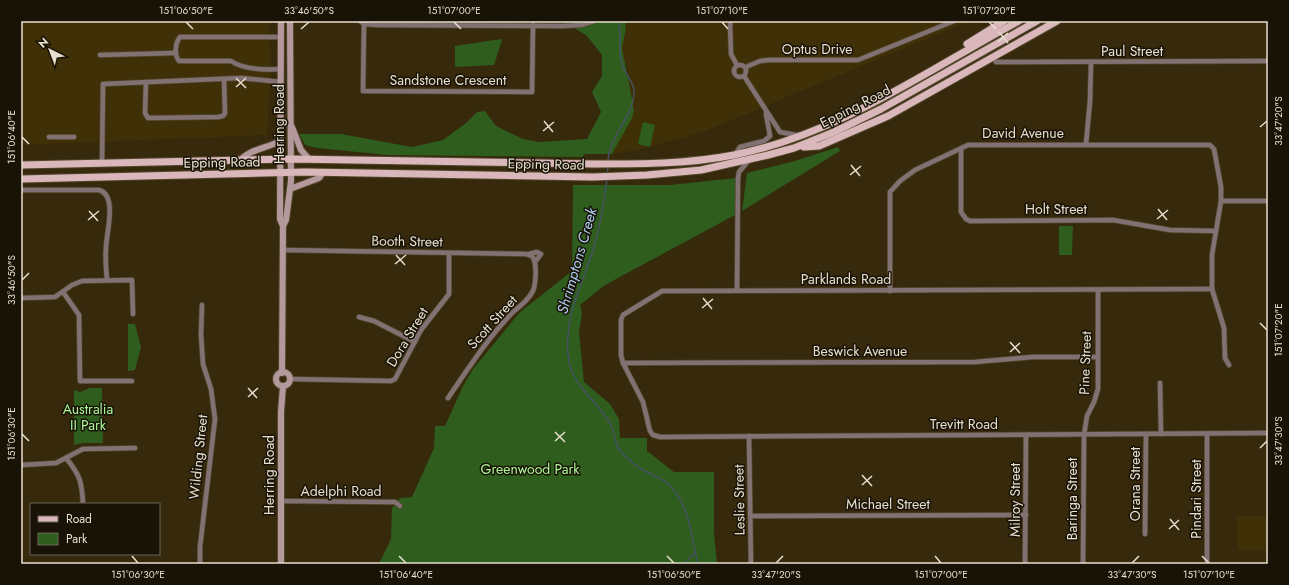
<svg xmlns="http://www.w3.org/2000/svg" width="1289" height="585" font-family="Jost,sans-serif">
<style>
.built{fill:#3f3008}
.green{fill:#2e5d1d}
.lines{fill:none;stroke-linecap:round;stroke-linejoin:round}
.stream{stroke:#455262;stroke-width:1.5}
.street-casing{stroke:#52462b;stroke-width:6}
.secondary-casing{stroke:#52462b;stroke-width:8}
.primary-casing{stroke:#52462b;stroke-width:9}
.street{stroke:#827173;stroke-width:4.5}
.secondary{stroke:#b3989c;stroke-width:6}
.primary{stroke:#dab7bb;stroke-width:7}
.ticks{fill:none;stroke:#e7dfce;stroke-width:1.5}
.labels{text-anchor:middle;stroke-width:3;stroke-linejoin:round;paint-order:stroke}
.street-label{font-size:14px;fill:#e7dfce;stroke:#191307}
.park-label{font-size:14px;fill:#acf695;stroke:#191307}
.water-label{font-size:15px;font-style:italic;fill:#adcbee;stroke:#191307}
.neatline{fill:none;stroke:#e7dfce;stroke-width:1.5}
.ticks-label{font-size:10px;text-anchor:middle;fill:#e7dfce}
</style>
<rect width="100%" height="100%" fill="#36290c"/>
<g class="built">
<polygon points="21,21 269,21 271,73 267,135 21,145"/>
<polygon points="625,21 970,21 703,132 637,150 612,154 623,132 628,125 628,72 622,48 626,27"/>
<rect x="1237" y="516" width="29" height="34"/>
</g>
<g class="green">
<polygon points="564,21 625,21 626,27 622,48 634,110 632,118 612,154 584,154 583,157 387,155 317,148 305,145 299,134 341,134 412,147 443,140 466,123 477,112 485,111 496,126 523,139 539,142 587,139 601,112 592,92 602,76 602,55 587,36"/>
<polygon points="501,39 502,40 494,65 455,67 455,46"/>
<polygon points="643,122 655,125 650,147 638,144"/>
<polygon points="838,147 840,151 742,211 747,173 795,161"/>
<polygon points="736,178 735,215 605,285 580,305 582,314 579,332 584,382 610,404 619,419 620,438 647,438 647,451 674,472 714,472 714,533 717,564 379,564 391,539 392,508 400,498 412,497 434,448 435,426 445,426 463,386 473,369 520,312 572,271 573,185 670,185"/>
<polygon points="1059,226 1073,226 1072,255 1059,255"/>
<polygon points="128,324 135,324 141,347 135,370 128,371"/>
<polygon points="90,388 102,388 103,443 83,443 74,445 74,390 80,392"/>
</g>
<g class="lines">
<g class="stream">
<path d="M608,161c1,-24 23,-42 26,-66 2,-11 -9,-20 -12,-31 -4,-14 -1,-29 -3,-43"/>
<polyline points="607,175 608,167"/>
<path d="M607,179c-3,24 -7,48 -14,71 -12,39 -28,62 -25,105 2,29 28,45 42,68 6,11 3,21 12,30 8,8 17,16 27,20 8,5 17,7 23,15 20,24 18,48 26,76"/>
<polyline points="684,564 696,551"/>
</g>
<defs>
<g id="street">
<polyline points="360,21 364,24 377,25 563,26 581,25 594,21"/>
<polyline points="730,21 731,54 737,65"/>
<polyline points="364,24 363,91 532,92 533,25"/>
<path d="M281,37h-101c-5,6 -6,18 -1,24h52c13,9 34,9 50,8"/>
<polyline points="100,55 176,53"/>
<polyline points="996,62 1268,61"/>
<circle cx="740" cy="71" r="6"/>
<polyline points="746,67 760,61 769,60 858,60 954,21"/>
<polyline points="744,76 780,132 796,135"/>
<polyline points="146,82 145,113 148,118 218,117 223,116 225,113 224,80"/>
<polyline points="49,137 74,137"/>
<polyline points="1086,144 1090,101 1091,62"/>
<polyline points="961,149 961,212 966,219 970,221 1113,220 1170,230 1216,231"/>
<polyline points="735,155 740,147 764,141 770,136 766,114"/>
<polyline points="102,164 103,84 241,78 281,82"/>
<path d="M21,190h78c19,5 7,44 7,58 -1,11 0,21 1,32"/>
<polyline points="1221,201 1268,201"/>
<path d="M282,250l244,4 6,2c5,6 4,24 2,32 -3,10 -14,18 -22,25 -25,26 -44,56 -64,85"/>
<polyline points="529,254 537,252 541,254 535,262"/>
<polyline points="1212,289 662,291 623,315 621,320 621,355 623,363 643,402 650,431 653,435 660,437 1268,433"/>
<polyline points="737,290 738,178 739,172 749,160"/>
<polyline points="890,291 890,192 900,181 915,170 968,145 1210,145 1214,149 1221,187 1221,201 1212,255 1212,289 1224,328 1225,358 1229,365"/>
<polyline points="63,292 79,315 80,381 132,381"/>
<polyline points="21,298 55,297 72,285 82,281 132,280 133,314"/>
<polyline points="359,317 374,321 415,342"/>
<polyline points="623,363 975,362 1032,357 1097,357"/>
<polyline points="290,379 391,381 395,379 421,330 449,294 449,253"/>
<polyline points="1160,383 1161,434"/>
<polyline points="749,436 751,564"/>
<path d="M66,458c14,17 16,24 17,46"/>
<polyline points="21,465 56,463 83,449 135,448"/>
<polyline points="281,501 388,502 395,502 400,506"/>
<polyline points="751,516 1026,515"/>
<polyline points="1145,534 1146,434"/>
<polyline points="200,564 200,547 215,419 211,389 203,364 201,335 202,305"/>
<polyline points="1025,564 1026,436"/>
<polyline points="1083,564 1084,435 1087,416 1094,402 1098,389 1098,290"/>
<polyline points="1207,564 1207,434"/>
</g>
<g id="secondary">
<polyline points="281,21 280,219 283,226 282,373"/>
<polyline points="292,127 301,150 309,159"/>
<path d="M240,161c7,-11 28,-13 40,-20"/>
<polyline points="290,189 319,178 322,174"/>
<polyline points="283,226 286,220 291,181 290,21"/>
<circle cx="283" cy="379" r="7"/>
<polyline points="281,564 281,412 283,386"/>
</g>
<g id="primary">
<polyline points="967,44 1004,21"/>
<polyline points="804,147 819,146 888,116 1057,21"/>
<path d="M21,165l270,-6 304,5c47,0 93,0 139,-9 105,-21 192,-84 285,-134"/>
<polyline points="21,179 305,172 593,177 647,175 701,170 768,155 794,148 834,132 881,109 1037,21"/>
</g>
</defs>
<use href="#street" class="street-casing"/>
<use href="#secondary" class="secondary-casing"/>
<use href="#primary" class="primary-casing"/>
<use href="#street" class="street"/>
<use href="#secondary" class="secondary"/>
<use href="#primary" class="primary"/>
</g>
<path class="ticks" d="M186,22l7,7M454,22l7,7M722,22l6,7M989,22l7,7M301,29l8,-7M999,32l9,11M998,42l10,-9M236,78l10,10M236,87l10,-9M544,121l9,11M1260,127l7,-6M543,131l11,-9M22,137l7,7M851,165l9,11M850,175l11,-9M1158,209l9,11M89,211l9,10M1157,219l11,-9M88,220l11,-9M396,255l9,10M395,264l11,-9M22,280l7,-7M703,298l9,11M702,308l11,-9M1260,323l7,7M1010,342l10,11M1010,352l10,-9M248,388l9,10M248,397l10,-9M555,432l10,10M22,434l7,7M555,441l10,-9M1260,448l7,-7M862,475l10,11M862,485l10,-9M1170,519l9,11M1169,529l10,-9M132,556l6,7M399,556l7,7M667,556l7,7M935,556l6,7M1202,556l7,7M776,563l7,-7M1132,563l7,-7"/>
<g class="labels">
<g class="street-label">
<text x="817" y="54">Optus Drive</text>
<text x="1132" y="56">Paul Street</text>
<text x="448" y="85">Sandstone Crescent</text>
<text transform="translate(855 106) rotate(-27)" y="5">Epping Road</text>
<text transform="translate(279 124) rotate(-90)" y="5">Herring Road</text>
<text x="1023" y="138">David Avenue</text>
<text transform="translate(222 162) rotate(-1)" y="5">Epping Road</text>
<text transform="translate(546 164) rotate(1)" y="5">Epping Road</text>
<text x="1056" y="214">Holt Street</text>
<text transform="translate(407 241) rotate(1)" y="5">Booth Street</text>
<text x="846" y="284">Parklands Road</text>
<text transform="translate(492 322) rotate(-48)" y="5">Scott Street</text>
<text transform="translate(407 337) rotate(-59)" y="5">Dora Street</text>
<text x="860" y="356">Beswick Avenue</text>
<text transform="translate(1085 363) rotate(-88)" y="5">Pine Street</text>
<text x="964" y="429">Trevitt Road</text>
<text transform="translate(198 457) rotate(-84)" y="5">Wilding Street</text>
<text transform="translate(269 475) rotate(-90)" y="5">Herring Road</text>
<text transform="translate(1135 484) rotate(-90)" y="5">Orana Street</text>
<text x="341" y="496">Adelphi Road</text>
<text transform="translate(1072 499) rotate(-90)" y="5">Baringa Street</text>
<text transform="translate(1196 499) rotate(-90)" y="5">Pindari Street</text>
<text transform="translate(739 500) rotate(-91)" y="5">Leslie Street</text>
<text transform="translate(1015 500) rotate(-90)" y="5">Milroy Street</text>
<text x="888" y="509">Michael Street</text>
</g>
<g class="park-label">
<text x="88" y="414">Australia<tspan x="88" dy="16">II Park</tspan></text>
<text x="530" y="474">Greenwood Park</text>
</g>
<g class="water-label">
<text transform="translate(577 261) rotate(-74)" y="5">Shrimptons Creek</text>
</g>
</g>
<rect width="1289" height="585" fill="none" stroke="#191307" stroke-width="44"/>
<rect x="30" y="503" width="130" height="52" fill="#191307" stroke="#6b6557"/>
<rect x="38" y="516" width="20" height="6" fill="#dab7bb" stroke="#6b6557"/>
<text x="66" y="523" font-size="12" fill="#e7dfce">Road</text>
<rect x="38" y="533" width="20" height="12" fill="#2e5d1d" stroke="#6b6557"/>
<text x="66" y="543" font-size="12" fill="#e7dfce">Park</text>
<g transform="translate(50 50) rotate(318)" stroke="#191307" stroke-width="3" paint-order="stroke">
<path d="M0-3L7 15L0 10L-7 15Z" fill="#e7dfce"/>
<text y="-6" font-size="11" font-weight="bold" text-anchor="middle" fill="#e7dfce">N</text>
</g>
<rect x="22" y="22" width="1245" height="541" class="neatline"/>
<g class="ticks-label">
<text x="186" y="14">151°06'50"E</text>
<text x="309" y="14">33°46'50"S</text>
<text x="454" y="14">151°07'00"E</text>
<text x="722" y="14">151°07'10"E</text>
<text x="989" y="14">151°07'20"E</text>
<text transform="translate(1278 121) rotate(-90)" y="4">33°47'20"S</text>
<text transform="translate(11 137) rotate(-90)" y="4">151°06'40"E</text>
<text transform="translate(11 280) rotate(-90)" y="4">33°46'50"S</text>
<text transform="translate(1278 330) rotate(-90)" y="4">151°07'20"E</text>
<text transform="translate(11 434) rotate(-90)" y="4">151°06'30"E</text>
<text transform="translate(1278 441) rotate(-90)" y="4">33°47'30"S</text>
<text x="138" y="578">151°06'30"E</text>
<text x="406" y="578">151°06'40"E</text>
<text x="674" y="578">151°06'50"E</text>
<text x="776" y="578">33°47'20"S</text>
<text x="941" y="578">151°07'00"E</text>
<text x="1132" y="578">33°47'30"S</text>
<text x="1209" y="578">151°07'10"E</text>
</g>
</svg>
